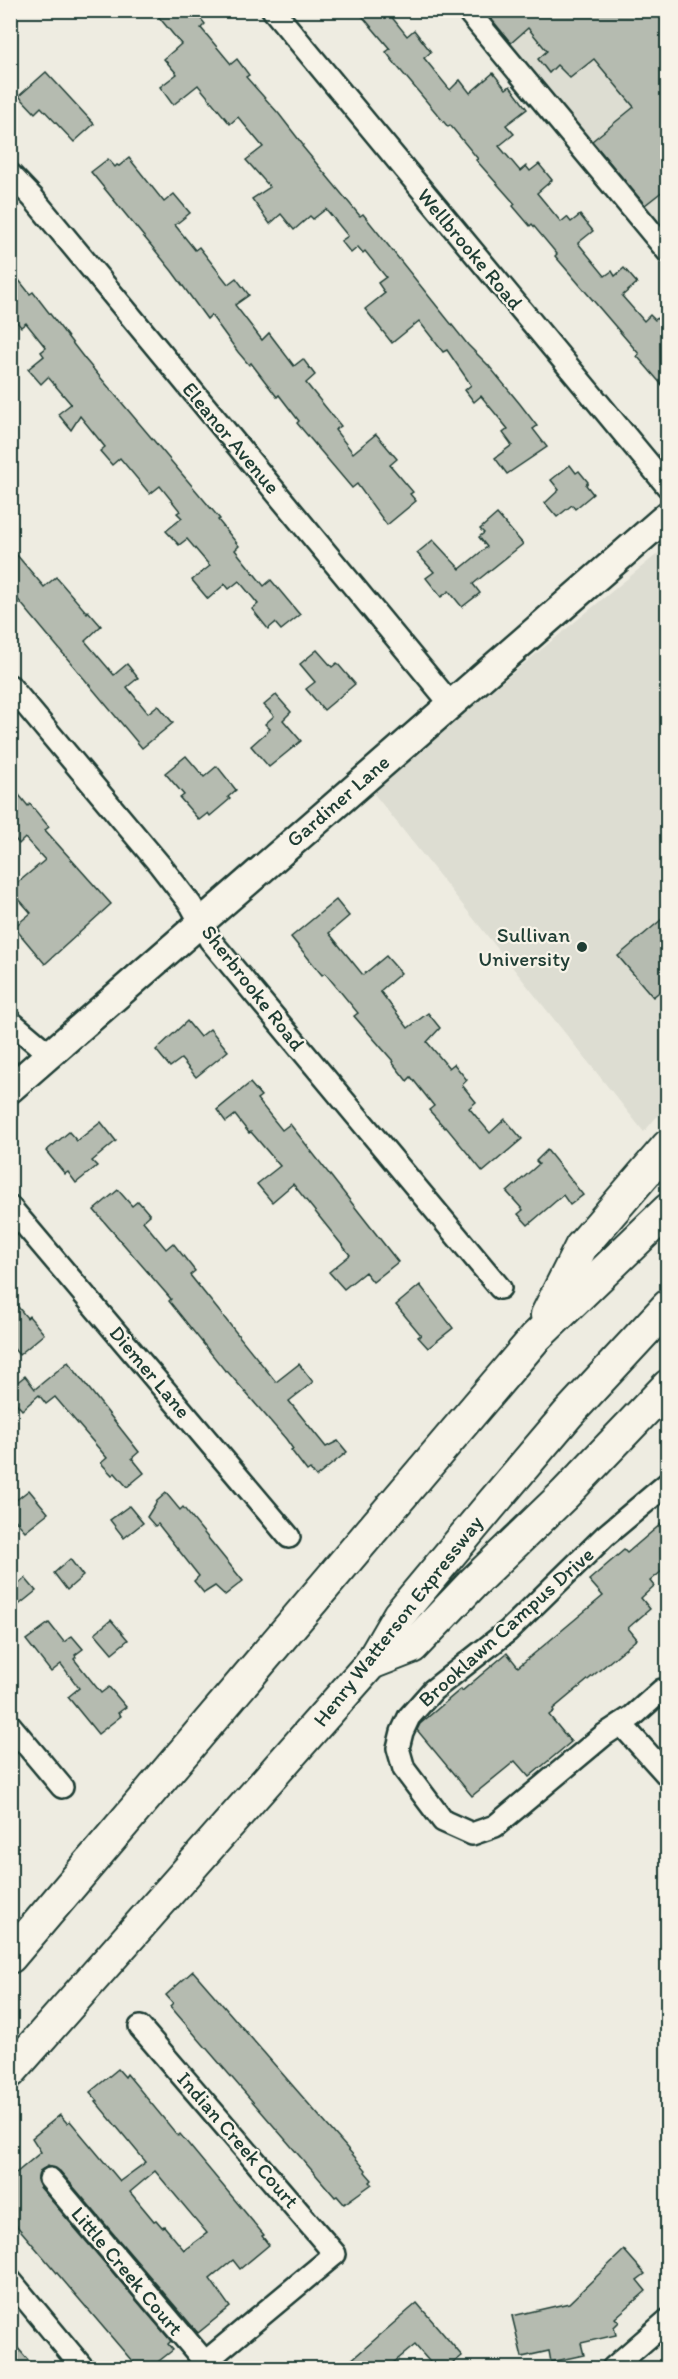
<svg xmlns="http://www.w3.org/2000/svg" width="678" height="2379" font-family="Itim,sans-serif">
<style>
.built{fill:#ddddd2}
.building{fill:#b5bbb0;stroke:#1f3d34;stroke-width:1.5;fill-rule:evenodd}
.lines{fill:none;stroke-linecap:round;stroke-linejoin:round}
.minor-casing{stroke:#1f3d34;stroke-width:26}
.major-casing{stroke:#1f3d34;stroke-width:32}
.highway-casing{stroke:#1f3d34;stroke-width:36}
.minor{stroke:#f7f3e8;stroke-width:21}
.major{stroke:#f7f3e8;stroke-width:27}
.highway{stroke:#f7f3e8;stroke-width:32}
.poi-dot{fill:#1f3d34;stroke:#f7f3e8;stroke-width:2}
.labels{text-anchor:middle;stroke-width:4.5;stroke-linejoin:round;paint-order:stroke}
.street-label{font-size:21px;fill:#1f3d34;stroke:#f7f3e8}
.poi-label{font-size:21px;fill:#1f3d34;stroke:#f7f3e8;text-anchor:end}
</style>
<rect width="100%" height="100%" fill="#eeece1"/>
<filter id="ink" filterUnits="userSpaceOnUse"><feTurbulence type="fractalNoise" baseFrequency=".0167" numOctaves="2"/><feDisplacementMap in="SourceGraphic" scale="12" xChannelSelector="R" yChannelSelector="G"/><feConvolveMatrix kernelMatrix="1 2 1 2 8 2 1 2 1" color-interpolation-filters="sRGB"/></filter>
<g filter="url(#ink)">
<g class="built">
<polygon points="465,11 667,11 667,263"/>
<polygon points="667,546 668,1103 644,1132 371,790"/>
</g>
<g class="building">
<polygon points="153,10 194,10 205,24 201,28 231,64 237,59 249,75 246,77 279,114 303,145 302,146 360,216 363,214 468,345 489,366 520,404 537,426 533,429 547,447 507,474 495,458 512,445 503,433 508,429 481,396 474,402 465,390 471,385 467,379 447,350 443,352 419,321 392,343 365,309 385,293 378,283 386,277 365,251 363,253 358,247 351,253 341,241 348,236 326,209 313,219 310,216 294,230 281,214 270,224 252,199 270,187 246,160 263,147 238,117 230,124 198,85 173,105 160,87 177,74 164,59 181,44"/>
<polygon points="357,10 386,10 407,36 414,30 431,52 424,58 450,90 460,80 470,93 493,73 506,89 510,86 527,109 506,125 514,134 499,146 520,171 526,166 530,171 539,164 552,180 537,193 561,222 567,217 571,222 580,215 593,231 578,243 605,276 612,271 615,276 624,268 637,283 622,296 644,321 650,315 655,320 667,310 668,392 637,356 639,354 555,256 557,254 532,224 530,226 513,206 515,204 476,160 478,159 450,125 448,127 396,65 386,52 390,49"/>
<polygon points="484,10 668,10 668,187 645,205 592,141 634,107 594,59 570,78 557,65 549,73 538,59 547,51 528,28 511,43"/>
<polygon points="46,72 94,124 74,142 41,107 35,113 19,96"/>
<polygon points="129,158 164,202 174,194 190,213 175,225 195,250 199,247 228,284 236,278 249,295 235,305 262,340 269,333 294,366 303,359 315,375 306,383 341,426 335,430 353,453 376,434 397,459 390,465 413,492 410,494 416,501 387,525 357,484 352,488 297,423 299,421 279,395 277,397 251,363 249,365 238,352 211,315 207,319 172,271 91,172 108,159 115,167 117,165 119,166"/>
<polygon points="10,269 30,294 33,292 84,358 220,519 218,520 239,546 235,550 264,586 271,580 300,615 281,630 275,623 268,629 252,609 258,604 239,581 229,589 225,584 208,599 192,580 210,566 187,539 179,545 166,531 182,518 177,513 180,511 160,486 150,494 120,458 112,465 100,451 105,447 80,416 71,430 58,414 71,404 48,377 41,384 28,369 44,356 41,352 46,348 26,323 21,327 10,314"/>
<polygon points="570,465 576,473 579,471 588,482 586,485 593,494 575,509 572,505 557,517 545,503 559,490 551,480"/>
<polygon points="497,514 523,544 473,584 480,593 462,607 449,591 441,597 426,578 434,572 417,553 433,540 460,569 487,547 479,537 484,533 480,529"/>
<polygon points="10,547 44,587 56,577 87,613 88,611 101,626 85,641 114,675 127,664 138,678 127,687 148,713 158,705 173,723 142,748 10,590"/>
<polygon points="317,650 332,667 337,663 355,684 324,710 306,689 315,682 300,664"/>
<polygon points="276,695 291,712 283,720 301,741 269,767 251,746 270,729 265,724 274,716 264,705"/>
<polygon points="186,756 204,777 217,766 236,790 228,797 230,799 210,816 208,813 199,820 180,798 184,795 165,773"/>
<polygon points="10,784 28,806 30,804 49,827 45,830 111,904 45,964 14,927 31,913 10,889 45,860 25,838 19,844 11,834"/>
<polygon points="336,900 349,916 329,933 363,975 386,956 401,973 380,991 408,1028 428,1013 440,1028 427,1042 449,1068 454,1064 467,1080 462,1085 476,1102 469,1108 490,1133 505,1119 522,1139 483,1172 446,1127 445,1128 429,1110 434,1106 411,1077 407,1081 392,1062 393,1061 354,1016 358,1013 325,973 322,975 291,937"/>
<polygon points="668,914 668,985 653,997 618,956"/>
<polygon points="187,1021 200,1037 210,1029 228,1051 196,1077 181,1059 170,1067 156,1050"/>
<polygon points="250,1083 261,1096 257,1099 282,1130 290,1124 398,1262 373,1282 365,1272 344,1289 329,1272 350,1255 293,1184 272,1202 257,1184 280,1166 251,1132 249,1133 235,1115 226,1122 217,1110"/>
<polygon points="101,1122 116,1141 92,1161 97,1166 76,1183 68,1172 65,1174 46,1151 69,1132 77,1141"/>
<polygon points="547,1150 583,1195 570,1205 563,1195 528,1225 518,1214 523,1210 507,1192 539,1164 536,1161"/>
<polygon points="118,1190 132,1206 138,1201 150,1215 143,1221 166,1249 173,1243 195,1271 190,1275 276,1382 299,1364 313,1382 289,1401 326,1447 338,1441 347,1452 316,1477 310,1469 307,1471 291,1450 293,1449 286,1439 227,1371 226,1372 169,1301 171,1299 94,1210"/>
<polygon points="420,1285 453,1328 428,1348 418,1337 421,1335 396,1305"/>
<polygon points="10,1297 27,1318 29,1316 44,1334 19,1355 10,1344"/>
<polygon points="68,1362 139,1452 132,1458 144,1473 127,1487 115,1473 112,1475 101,1463 107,1458 55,1397 46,1404 39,1395 22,1410 10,1396 10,1388 25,1376 35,1389"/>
<polygon points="29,1490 48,1513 25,1531 10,1514 10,1505"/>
<polygon points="166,1493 180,1510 183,1507 243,1581 225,1595 215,1586 204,1593 194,1581 199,1576 158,1524 155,1526 147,1517 157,1501"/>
<polygon points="129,1506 143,1523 124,1538 110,1520"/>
<polygon points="668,1518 668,1566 650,1581 654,1586 641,1598 650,1609 628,1628 637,1639 553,1709 554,1711 549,1715 571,1742 529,1777 515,1761 472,1796 417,1730 420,1724 461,1689 462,1691 507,1653 518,1667 603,1596 589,1580 624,1550 627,1553"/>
<polygon points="70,1559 83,1576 67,1590 54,1573"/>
<polygon points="10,1571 20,1583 25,1578 36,1591 10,1612"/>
<polygon points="111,1620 128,1640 112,1653 95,1633"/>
<polygon points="49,1623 64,1642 72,1636 83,1649 75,1655 76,1657 74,1659 101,1693 109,1687 126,1707 118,1713 121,1716 98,1734 68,1697 79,1688 61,1664 51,1672 26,1640"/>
<polygon points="193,1971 347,2148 366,2170 365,2172 372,2180 370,2182 372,2184 344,2204 337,2196 335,2197 170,2006 173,2003 166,1995"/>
<path d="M118,2069l7,8 2,-3 51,62 2,-2 84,101 -2,1 7,9 -29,24 -7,-9 -23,19 20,28 -32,26 -138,-162 -12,-5 -7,4 -4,11 3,6 131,154 -3,3 5,6 -23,18h-12l-128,-150v-40l31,-26 -9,-14 28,-23 7,8 3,-2 50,60 26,-19 -50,-60 2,-1 -8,-9zM155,2171l52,62 -23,17 -20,-24 -2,1 -6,-7 -2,1 -24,-29z"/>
<polygon points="624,2250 645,2274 637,2280 646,2291 615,2318 619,2322 614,2327 616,2335 581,2343 584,2355 551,2362 549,2351 522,2357 512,2316 569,2303"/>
<polygon points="417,2303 462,2356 447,2368 435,2368 415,2345 387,2368 342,2368"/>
<polygon points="10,2339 35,2368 10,2368"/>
</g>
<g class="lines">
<defs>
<g id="minor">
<polyline points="273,10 668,487"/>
<polyline points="467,10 668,252"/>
<polyline points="10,174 33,198 450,703"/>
<polyline points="10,686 160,865 191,905 210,940 500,1288"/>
<polyline points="10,1021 49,1054"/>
<polyline points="10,1207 289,1537"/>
<polyline points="662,1690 633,1716 604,1735 495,1826 472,1834 443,1821 404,1769 398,1748 402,1732 409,1717 433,1690 508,1631 605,1536 668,1483"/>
<polyline points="621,1724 668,1776"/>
<polyline points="10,1725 62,1787"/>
<polyline points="140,2027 335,2254 198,2368"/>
<polyline points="50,2179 205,2362"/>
<polyline points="10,2280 83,2368"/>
<polyline points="613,2368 668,2320"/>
</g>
<polyline id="major" points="10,1089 668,515"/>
<g id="highway">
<polyline points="547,1315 581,1247 668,1146"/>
<polyline points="371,1663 412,1647 474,1582 565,1494 668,1386"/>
<polyline points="10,1957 535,1338 668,1210"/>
<polyline points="10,2072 371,1663 399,1615 490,1506 568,1414 668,1306"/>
</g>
</defs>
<use href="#minor" class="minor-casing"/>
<use href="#major" class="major-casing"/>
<use href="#highway" class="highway-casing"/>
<use href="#minor" class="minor"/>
<use href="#major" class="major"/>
<use href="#highway" class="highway"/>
</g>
</g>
<circle class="poi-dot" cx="582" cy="947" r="6"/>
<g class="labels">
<g class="street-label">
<text transform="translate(470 249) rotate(50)" y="7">Wellbrooke Road</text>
<text transform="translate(231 438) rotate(50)" y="7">Eleanor Avenue</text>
<text transform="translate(338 801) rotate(-41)" y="7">Gardiner Lane</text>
<text transform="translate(253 988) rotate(52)" y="7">Sherbrooke Road</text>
<text transform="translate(150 1372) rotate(50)" y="7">Diemer Lane</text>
<text transform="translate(398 1621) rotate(-52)" y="7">Henry Watterson Expressway</text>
<text transform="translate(506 1627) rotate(-42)" y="7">Brooklawn Campus Drive</text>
<text transform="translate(238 2140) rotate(49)" y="7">Indian Creek Court</text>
<text transform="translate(127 2271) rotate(50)" y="7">Little Creek Court</text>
</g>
<g class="poi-label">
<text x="570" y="942">Sullivan<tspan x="570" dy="24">University</tspan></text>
</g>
</g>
<rect width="678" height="2379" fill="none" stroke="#f7f3e8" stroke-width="36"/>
<rect x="18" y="18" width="642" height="2343" fill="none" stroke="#1f3d34" stroke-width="2" filter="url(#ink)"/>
</svg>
